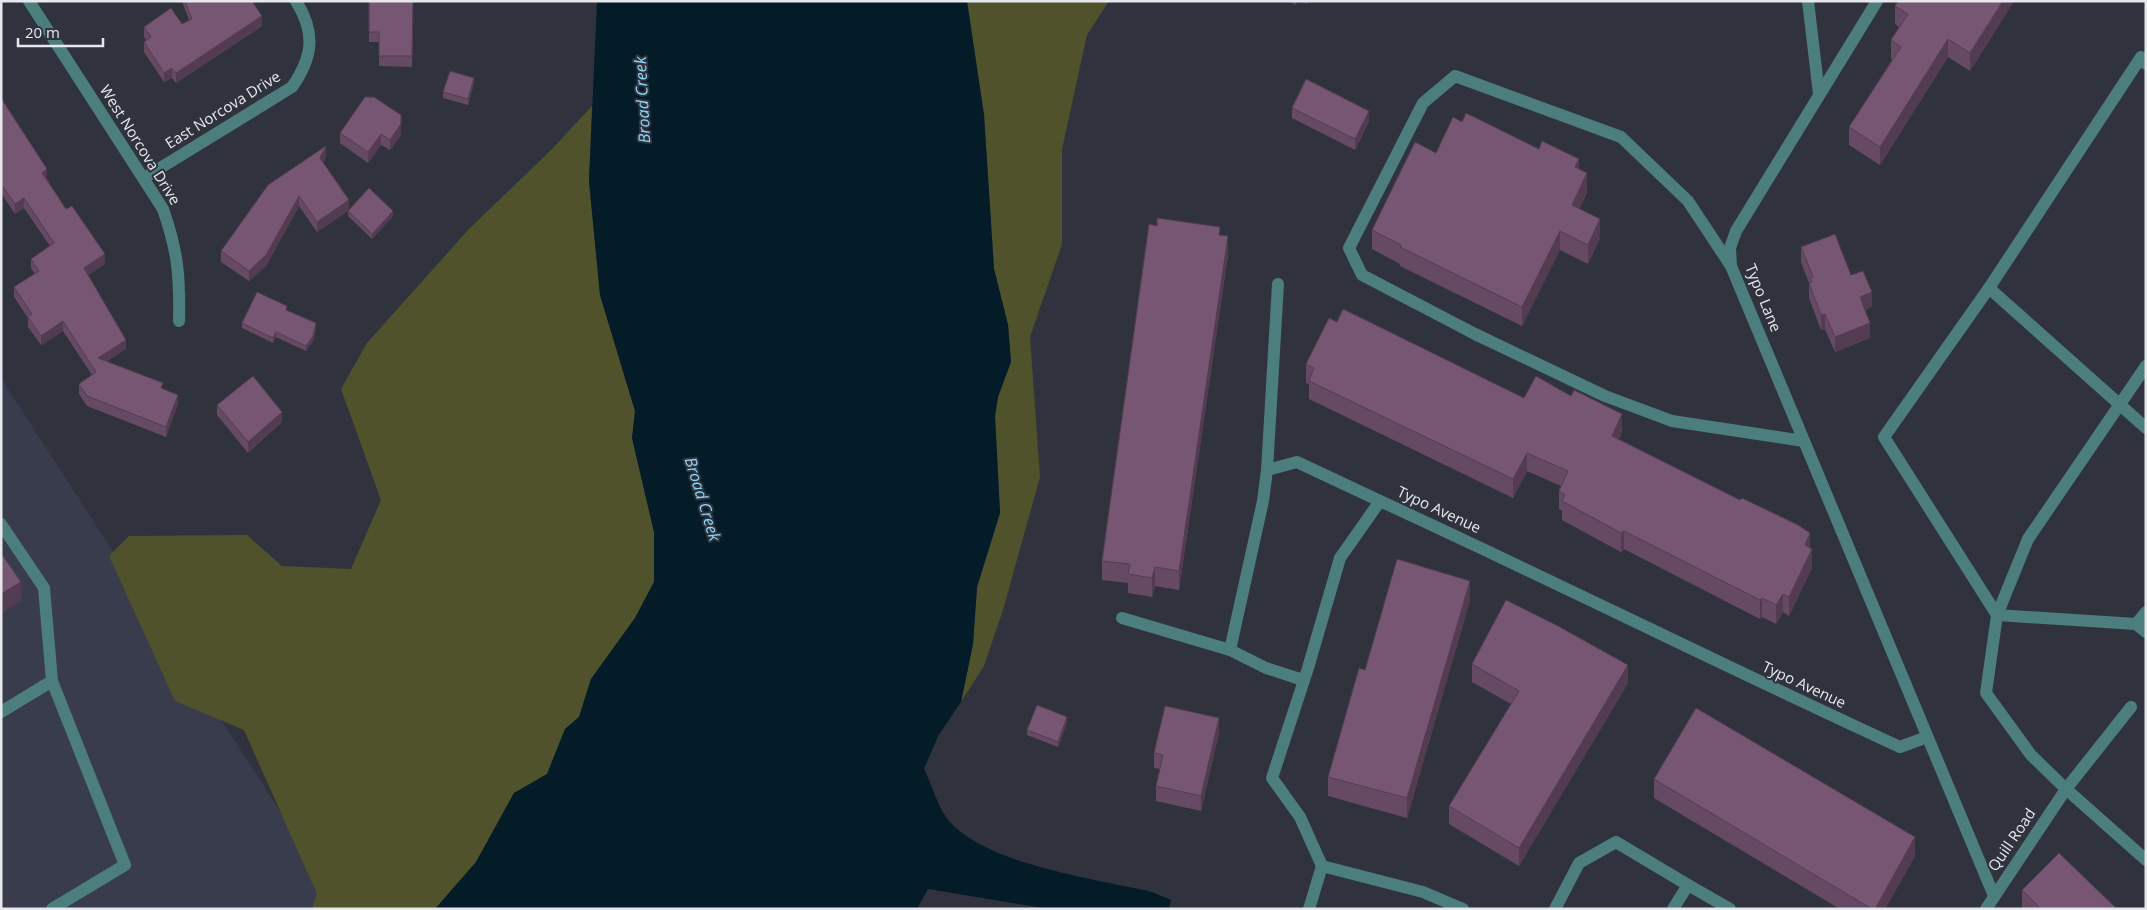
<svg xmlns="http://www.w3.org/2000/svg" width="2147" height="910" font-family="'Open Sans',sans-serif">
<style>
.built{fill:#393c4c}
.green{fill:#50522c}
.water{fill:#031c27}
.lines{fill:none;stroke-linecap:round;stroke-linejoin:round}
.minor{stroke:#4b7e7d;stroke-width:12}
.wall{fill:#664a64}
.shaded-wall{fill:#533c51}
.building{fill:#775674;stroke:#533c51}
.labels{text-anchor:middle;stroke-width:4;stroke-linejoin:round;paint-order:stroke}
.street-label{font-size:15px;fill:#e6e8ee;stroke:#30333d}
.water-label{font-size:16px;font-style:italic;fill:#8ad9fc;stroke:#30333d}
</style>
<rect width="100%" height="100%" fill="#30333d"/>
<polygon class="built" points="1,378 343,909 1,909"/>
<g class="green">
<polygon points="967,1 1109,1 1087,35 1062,149 1062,244 1030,337 1040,477 1003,610 984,666 961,702 973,644 977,587 1000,513 995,416 998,397 1011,361 1008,325 994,269 984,115"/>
<polygon points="592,106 589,181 600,295 635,411 632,438 654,532 654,582 635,618 591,679 579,717 565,729 547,774 514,793 476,862 435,909 312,909 317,894 244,730 175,701 109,556 129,536 247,535 282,566 351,569 381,500 341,389 367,343 469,229 553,148"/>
</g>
<path class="water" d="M597,1h370l17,114 10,154 14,56 3,37 -13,35 -3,19 5,97 -23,74 -4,57 -12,58 -23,34 -14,33c8,16 14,39 25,52 39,44 146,58 203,71l19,8 -2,9h-120l-121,-20 -11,20h-482l41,-47 38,-69 33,-19 18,-45 14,-12 12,-38 44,-61 19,-36v-50l-22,-94 3,-27 -35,-116 -11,-114z"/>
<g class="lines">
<g class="minor">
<path d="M29,1l134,208c15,43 17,68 16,112"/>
<polyline points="1808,1 1819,94"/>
<polyline points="1877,1 1736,231 1730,248 1731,266 1994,896"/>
<polyline points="2146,64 2141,57 1989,288 1884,437 1997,615 2136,624 2146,632"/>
<path d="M144,178l148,-91c21,-30 24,-54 4,-86"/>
<polyline points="1731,266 1688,201 1621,137 1455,76 1423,103 1349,248 1362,275 1475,334 1605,396 1672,421 1804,441"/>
<polyline points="1989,288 2146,428"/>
<polyline points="2146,366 2028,539 1997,615 1986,693 2031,755 2066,789 2146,860"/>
<polyline points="1267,470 1278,284"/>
<polyline points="1,524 44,588 52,681 125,865 52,909"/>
<polyline points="1122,618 1230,650"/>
<polyline points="2136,624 2146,612"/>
<polyline points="1303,680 1266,668 1230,650 1263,501 1267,470 1297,462 1380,501"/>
<polyline points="1,712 52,681"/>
<polyline points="1688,885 1730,909"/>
<polyline points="1309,909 1322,866"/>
<path d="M1463,909l-40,-17 -101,-26 -22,-49 -28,-39 36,-110 32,-110 40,-57c174,80 346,166 520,246l27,-10"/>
<polyline points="1555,909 1579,863 1616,842 1688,885 1673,909"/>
<polyline points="1986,909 2066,789 2131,707"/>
</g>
</g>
<g class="wall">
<polygon points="182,1 252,1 262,26 176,83 172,78 164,82 144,52 144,42 146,40 144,37 144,27 182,24 189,20"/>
<polygon points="369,1 413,1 412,67 379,66 379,42 369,42"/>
<polygon points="1289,1 1297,1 1296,5"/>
<polygon points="1300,1 1308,1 1307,4"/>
<polygon points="1898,1 2014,1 1970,71 1948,57 1880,165 1849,145 1849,127 1892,60 1891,59 1891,40 1899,27 1895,24 1895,6"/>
<polygon points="474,83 468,105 443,98 443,92"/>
<polygon points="1,98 47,179 66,209 105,264 88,275 126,349 107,361 163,388 178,404 166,437 87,406 79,394 79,384 92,375 63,331 41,345 28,327 28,318 14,297 14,287 35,274 31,268 31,259 50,246 24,208 15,214 1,193"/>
<polygon points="1292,108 1369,121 1355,150 1292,118"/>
<polygon points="1462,122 1579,169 1587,193 1579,209 1600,238 1588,264 1560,250 1522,326 1400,266 1400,264 1372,249 1372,230"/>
<polygon points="340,133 401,135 390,150 381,145 368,163 340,143"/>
<polygon points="326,157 323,162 349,210 393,216 372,239 348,216 348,211 317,232 299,206 266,266 249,281 221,262 221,251"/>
<polygon points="1157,226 1220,235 1228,255 1179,590 1155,586 1152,597 1128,593 1128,583 1102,580 1102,561"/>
<polygon points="1801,247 1851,275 1872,307 1865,310 1870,338 1835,352 1825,329 1821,330 1809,298 1809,283 1801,262"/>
<polygon points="287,311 316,329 313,341 306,351 276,337 273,343 242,328 242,323"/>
<polygon points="1337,322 1524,398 1622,432 1619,439 1810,548 1812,568 1789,616 1783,612 1776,624 1762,617 1760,619 1624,549 1621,552 1562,520 1562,511 1559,509 1559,491 1561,486 1527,471 1513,498 1309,399 1309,384 1306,383 1306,364"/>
<polygon points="217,405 282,422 248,453 217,415"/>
<polygon points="1470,600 1407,818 1328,796 1328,777 1365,670"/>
<polygon points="1472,664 1628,683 1519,866 1449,824 1449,806 1511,704 1472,682"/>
<polygon points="1067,722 1058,747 1027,735 1027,730"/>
<polygon points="1219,733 1201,811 1156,801 1156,786 1160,769 1154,768 1154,753"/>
<polygon points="1654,779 1915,856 1885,909 1840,909 1654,798"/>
<polygon points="2022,890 2117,909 2022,909"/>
</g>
<g class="shaded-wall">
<polygon points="2003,1 2014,1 1970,71 1970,53"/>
<polygon points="262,16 262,26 176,83 176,73"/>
<polygon points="1948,39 1948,57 1880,165 1880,147"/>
<polygon points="172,68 172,78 164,82 164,73"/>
<polygon points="474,78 474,83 468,105 468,99"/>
<polygon points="1369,111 1369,121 1355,150 1355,139"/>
<polygon points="401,124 401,135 390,150 390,140"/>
<polygon points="381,134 381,145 368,163 368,152"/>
<polygon points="326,146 326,157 320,168 320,158"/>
<polygon points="1579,159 1579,179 1575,167"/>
<polygon points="47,169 47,179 42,182 42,173"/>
<polygon points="1587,173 1587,193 1572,224 1572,205"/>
<polygon points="299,196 299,206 266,266 249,281 249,271"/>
<polygon points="24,198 24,208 15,214 15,204"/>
<polygon points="349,200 349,210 317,232 317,222"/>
<polygon points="393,211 393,216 372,239 372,234"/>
<polygon points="1600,219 1600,238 1588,264 1588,245"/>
<polygon points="1560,231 1560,250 1522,326 1522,307"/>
<polygon points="1228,236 1228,255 1179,590 1179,571"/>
<polygon points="105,254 105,264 84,278 84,268"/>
<polygon points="1872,292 1872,307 1860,312 1860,297"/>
<polygon points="1825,314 1825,329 1821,330 1821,315"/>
<polygon points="63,321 63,331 41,345 41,336"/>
<polygon points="316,323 316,329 313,341 306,351 306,346"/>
<polygon points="1870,323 1870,338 1835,352 1835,337"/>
<polygon points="276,332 276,337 273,343 273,338"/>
<polygon points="126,340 126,349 98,367 98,358"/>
<polygon points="178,395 178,404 166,437 166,427"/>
<polygon points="282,412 282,422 248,453 248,442"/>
<polygon points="1622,414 1622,432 1612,454 1612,436"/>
<polygon points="1527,453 1527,471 1513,498 1513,479"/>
<polygon points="1624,531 1624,549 1621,552 1621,533"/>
<polygon points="1810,533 1810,552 1812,549 1812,568 1789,616 1789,597 1805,545"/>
<polygon points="1155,567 1155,586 1152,597 1152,578"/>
<polygon points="1470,581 1470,600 1407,818 1407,798"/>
<polygon points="21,582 21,601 1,614 1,594"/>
<polygon points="1783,594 1783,612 1776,624 1776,605"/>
<polygon points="1762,598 1762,617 1760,619 1760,600"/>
<polygon points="1628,665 1628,683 1519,866 1519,848"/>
<polygon points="1067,717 1067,722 1058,747 1058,742"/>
<polygon points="1219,718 1219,733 1201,811 1201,796"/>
<polygon points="1915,837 1915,856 1885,909 1875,909"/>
</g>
<g class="building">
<polygon points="185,1 252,1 262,16 176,73 172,68 164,73 144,42 151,37 144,27 171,8 182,24 192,19"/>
<polygon points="369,1 413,1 412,56 379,56 379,32 369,32"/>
<polygon points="1898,1 2003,1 1970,53 1948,39 1880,147 1849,127 1901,47 1891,40 1908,14 1895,6"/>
<polygon points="450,71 474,78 468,99 443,92"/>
<polygon points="1306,79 1369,111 1355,139 1292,108"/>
<polygon points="365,97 374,97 401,115 401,124 390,140 381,134 368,152 340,133"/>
<polygon points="1,98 47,169 42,173 66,209 72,206 105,254 84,268 126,340 98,358 163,383 161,388 178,395 166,427 87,396 79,384 96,372 63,321 41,336 28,317 32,314 14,287 39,271 31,259 54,243 24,198 15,204 1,184"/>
<polygon points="1466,113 1539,149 1542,141 1579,159 1575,167 1587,173 1572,205 1600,219 1588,245 1560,231 1522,307 1400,247 1401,245 1372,230 1415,142 1436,153 1453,117 1462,122"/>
<polygon points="326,146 320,158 349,200 317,222 299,196 266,255 249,271 221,251 268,185"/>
<polygon points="369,188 393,211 372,234 348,211"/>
<polygon points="1157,218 1220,227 1219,235 1228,236 1179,571 1155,567 1152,578 1128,574 1130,564 1102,561 1149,224 1157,226"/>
<polygon points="1835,234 1851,275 1863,271 1872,292 1860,297 1870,323 1835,337 1825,314 1821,315 1809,283 1812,282 1810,278 1813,277 1801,247"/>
<polygon points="257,292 287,306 286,310 316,323 313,336 306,346 276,332 273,338 242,323"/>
<polygon points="1343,309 1524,398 1536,376 1571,396 1574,390 1622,414 1612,436 1740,500 1742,498 1798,525 1810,533 1805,545 1812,549 1789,597 1783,594 1776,605 1762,598 1760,600 1624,531 1621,533 1562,501 1565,495 1559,491 1568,471 1527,453 1513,479 1309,381 1314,368 1306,364 1329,318 1337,322"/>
<polygon points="253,376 282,412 248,442 217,405"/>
<polygon points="1,553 21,582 1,594"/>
<polygon points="1397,559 1470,581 1407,798 1328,777 1359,668 1365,670"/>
<polygon points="1506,600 1558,626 1628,665 1519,848 1449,806 1519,691 1472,664"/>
<polygon points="1037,705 1067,717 1058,742 1027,730"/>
<polygon points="1165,706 1219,718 1201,796 1156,786 1163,755 1154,753"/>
<polygon points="1696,708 1915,837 1875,909 1872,909 1654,779"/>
<polygon points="2059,853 2117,909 2041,909 2022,890"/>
</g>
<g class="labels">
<g class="street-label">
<text transform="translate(223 110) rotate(-32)" y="5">East Norcova Drive</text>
<text transform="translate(140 145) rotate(58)" y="5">West Norcova Drive</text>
<text transform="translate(1763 298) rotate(68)" y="5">Typo Lane</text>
<text transform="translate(1439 510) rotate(25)" y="5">Typo Avenue</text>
<text transform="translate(1804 685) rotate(25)" y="5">Typo Avenue</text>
<text transform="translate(2012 840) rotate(-56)" y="5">Quill Road</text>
</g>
<g class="water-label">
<text transform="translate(642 100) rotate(-93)" y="6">Broad Creek</text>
<text transform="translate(703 499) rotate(73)" y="6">Broad Creek</text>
</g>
</g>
<rect width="2147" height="910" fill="none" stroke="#e6e8ee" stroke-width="5"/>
<path d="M18 38v8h85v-8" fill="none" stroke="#e6e8ee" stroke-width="2.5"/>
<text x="25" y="38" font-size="15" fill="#e6e8ee" stroke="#30333d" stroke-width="4" paint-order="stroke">20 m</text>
</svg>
